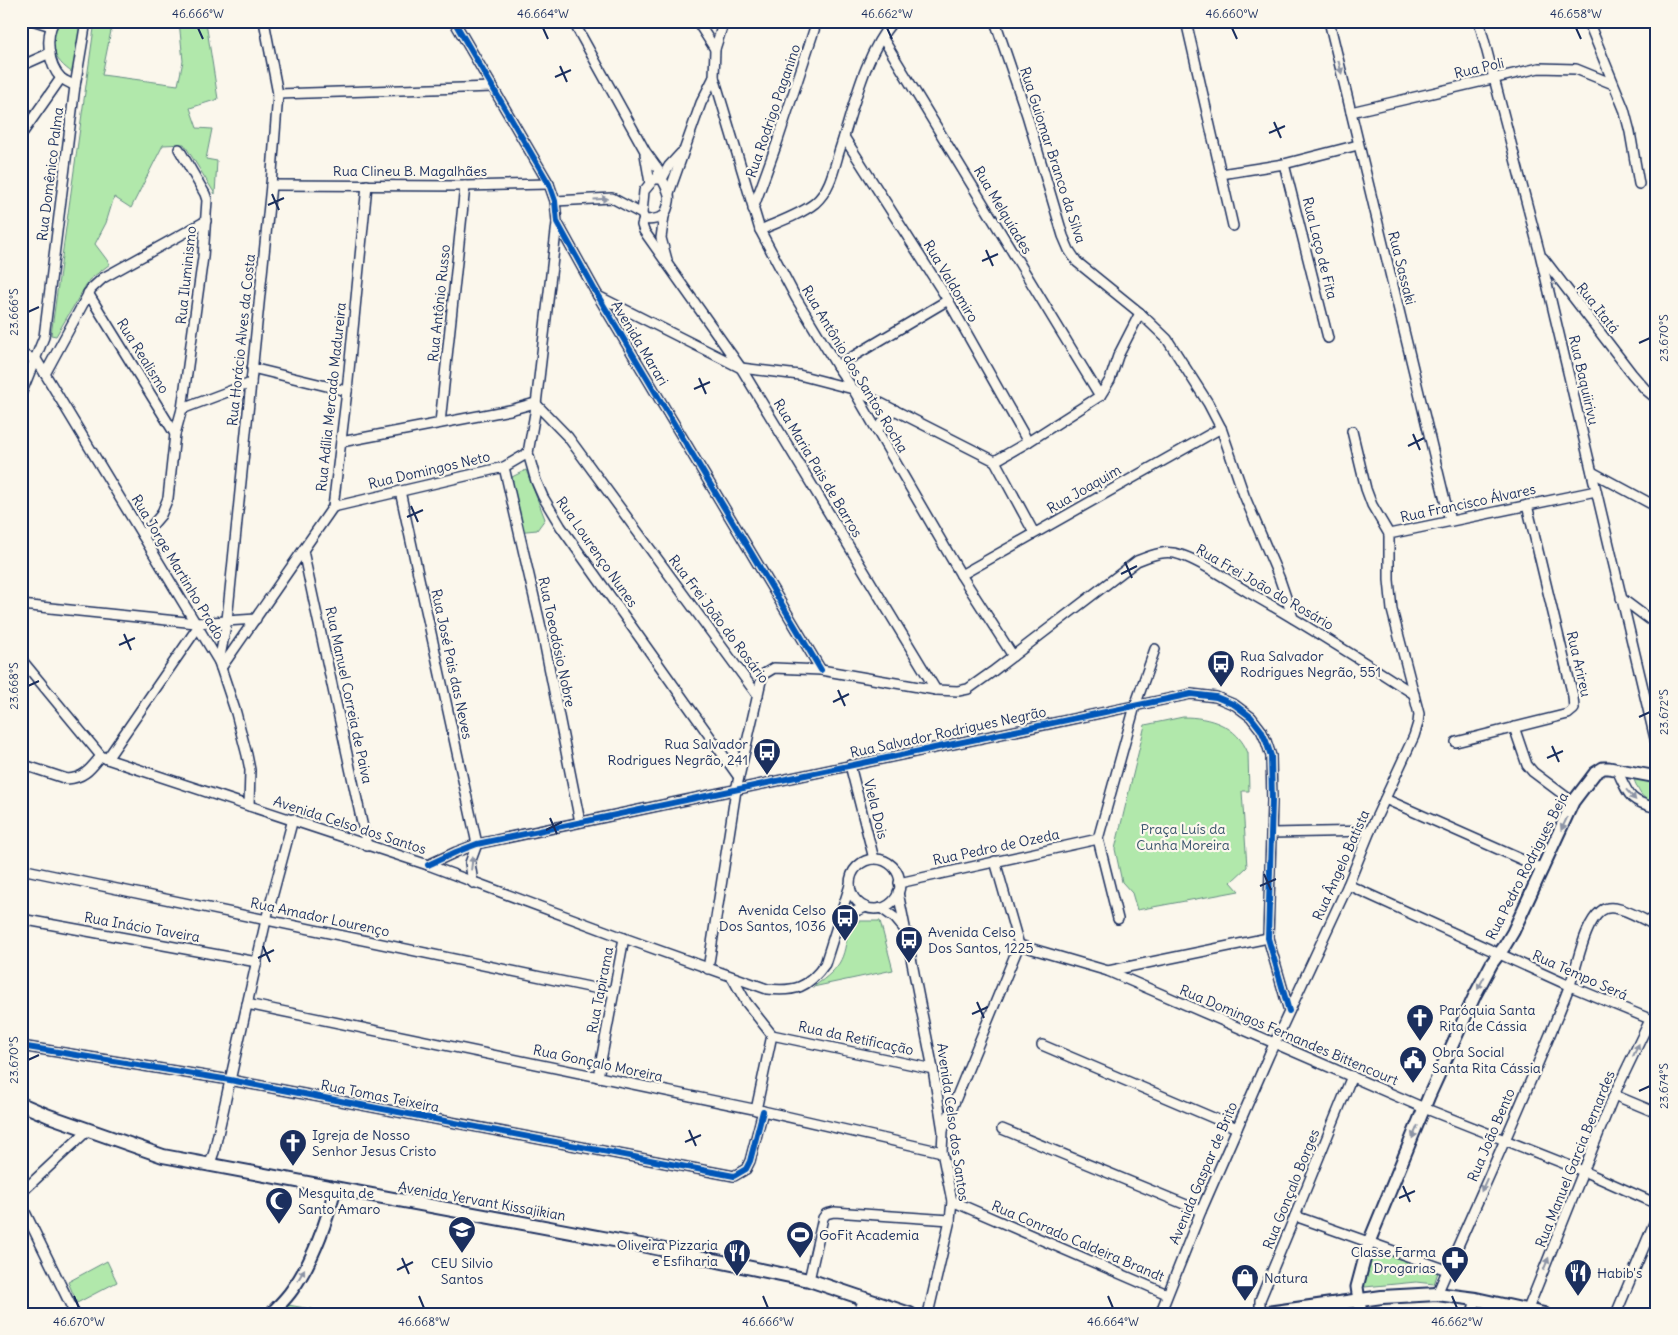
<svg xmlns="http://www.w3.org/2000/svg" width="1678" height="1335" font-family="Delius,sans-serif">
<style>
.green{fill:#b1e8ab;stroke:#668c84}
.lines{fill:none;stroke-linecap:round;stroke-linejoin:round}
.minor-casing{stroke:#1b2f5e;stroke-width:12}
.tertiary-casing{stroke:#1b2f5e;stroke-width:15}
.secondary-casing{stroke:#1b2f5e;stroke-width:16}
.minor{stroke:#fbf7ec;stroke-width:9}
.tertiary{stroke:#fbf7ec;stroke-width:11}
.secondary{stroke:#fbf7ec;stroke-width:12}
.cycleway-casing{stroke:#fbf7ec;stroke-width:9}
.cycleway{stroke:#0057b8;stroke-width:6}
.oneway{fill:#8b93a5}
.ticks{fill:none;stroke:#1b2f5e;stroke-width:2}
.labels{text-anchor:middle;stroke-width:4.5;stroke-linejoin:round;paint-order:stroke}
.street-label{font-size:14px;fill:#1b2f5e;stroke:#fbf7ec}
.poi-label{font-size:14px;fill:#1b2f5e;stroke:#fbf7ec;text-anchor:start}
.park-label{font-size:14px;fill:#39546d;stroke:#fbf7ec}
.neatline{fill:none;stroke:#1b2f5e;stroke-width:2}
.ticks-label{font-size:12px;text-anchor:middle;fill:#1b2f5e}
</style>
<rect width="100%" height="100%" fill="#fbf7ec"/>
<filter id="ink" filterUnits="userSpaceOnUse"><feTurbulence type="fractalNoise" baseFrequency=".02" numOctaves="2"/><feDisplacementMap in="SourceGraphic" scale="10" xChannelSelector="R" yChannelSelector="G"/><feConvolveMatrix kernelMatrix="1 2 1 2 8 2 1 2 1" color-interpolation-filters="sRGB"/></filter>
<g filter="url(#ink)">
<g class="green">
<path d="M58,21h23l-8,52c-20,-13 -26,-29 -15,-52z"/>
<polygon points="95,21 113,21 102,75 178,85 183,61 179,21 204,21 207,29 218,99 190,108 197,128 212,129 206,159 217,161 215,194 184,144 163,145 131,208 114,197 106,223 95,244 110,264 89,280 56,336 51,335"/>
<polygon points="526,470 545,519 537,530 516,532 504,481"/>
<path d="M1183,717c26,0 54,8 65,36l1,38h-7l5,76 -16,15 8,9 -102,19 -5,-17 -10,-11 -7,-33 30,-124z"/>
<path d="M1633,777l24,4v24c-17,-7 -18,-13 -24,-28z"/>
<path d="M849,921h31l13,49 -80,17c32,-22 31,-29 36,-66z"/>
<polygon points="1374,1249 1438,1272 1434,1284 1416,1282 1365,1287 1364,1284"/>
<polygon points="107,1261 117,1282 77,1303 68,1282"/>
<polygon points="288,1305 340,1314 279,1314"/>
</g>
<g class="lines">
<defs>
<g id="minor">
<polyline points="35,21 51,26"/>
<path d="M54,21c-9,16 -6,44 7,57 4,3 9,5 14,8"/>
<polyline points="454,21 549,184 555,201 557,222 598,296 821,670"/>
<polyline points="573,21 645,151 658,169 659,178"/>
<polyline points="697,21 715,49"/>
<polyline points="995,21 1027,115 1063,236 1069,250 1077,262 1140,313 1167,339 1208,403 1221,428 1244,495 1279,577 1293,618"/>
<polyline points="1186,21 1233,226"/>
<polyline points="1329,21 1450,521"/>
<polyline points="1479,21 1540,254 1657,747"/>
<polyline points="1588,21 1624,109 1630,132 1639,184"/>
<polyline points="1652,21 1657,34"/>
<polyline points="882,37 1100,396"/>
<polyline points="21,66 50,53"/>
<polyline points="714,77 760,230 796,298 837,366 853,389 961,575 1013,656"/>
<polyline points="278,94 493,87"/>
<polyline points="1351,112 1539,68 1576,69 1613,84"/>
<polyline points="21,135 61,78"/>
<polyline points="844,137 948,300 1028,442"/>
<polyline points="179,149 205,194 207,200 203,257 182,409"/>
<polyline points="645,154 650,183"/>
<polyline points="1284,164 1328,338"/>
<polyline points="1221,174 1284,164 1358,145"/>
<polyline points="662,179 669,166 681,153"/>
<polyline points="271,185 465,186 549,184"/>
<polyline points="669,193 701,103 714,77 715,49 724,21"/>
<path d="M555,201l57,-3 30,16 2,5c7,2 13,0 20,-3 8,-17 7,-21 -2,-37h-8l-10,12 -2,23"/>
<polyline points="753,209 777,143 817,21"/>
<polyline points="664,216 661,238 667,260"/>
<polyline points="644,219 642,225 644,231 741,368 936,690"/>
<polyline points="557,223 535,413 528,453 536,481 543,497 561,527 738,776"/>
<path d="M760,230c18,-8 40,-15 55,-27 15,-13 19,-34 24,-51 14,-42 25,-97 54,-131"/>
<polyline points="1543,258 1632,374 1646,390 1657,399"/>
<polyline points="88,293 175,434"/>
<polyline points="598,296 741,368 799,375 853,389 995,461 1028,442 1100,396 1110,380 1118,356 1140,313"/>
<polyline points="21,355 36,359"/>
<polyline points="36,359 219,662 236,713 247,755 250,770 249,806"/>
<polyline points="837,366 948,300"/>
<polyline points="252,368 347,391"/>
<polyline points="45,374 91,289 103,278 206,221"/>
<polyline points="21,394 44,337 75,86 86,21"/>
<polyline points="440,423 465,186"/>
<polyline points="877,431 887,416 895,410"/>
<polyline points="1352,431 1366,489 1372,505 1389,534"/>
<polyline points="341,442 510,410 535,403 568,437 758,696"/>
<polyline points="995,461 1034,533"/>
<polyline points="504,467 543,636 580,822"/>
<polyline points="1592,472 1657,507"/>
<polyline points="400,491 477,844"/>
<polyline points="333,507 504,467 528,453"/>
<polyline points="143,536 161,515 168,498 175,434 182,409 251,383"/>
<polyline points="303,551 367,846"/>
<polyline points="961,575 1221,428"/>
<polyline points="1621,598 1657,625"/>
<polyline points="21,605 196,623 256,619"/>
<path d="M21,659l80,97 6,3 321,106 196,73 143,51c28,3 41,-1 58,-25l25,-79"/>
<polyline points="219,662 227,620 271,185 278,94 264,21"/>
<polyline points="221,668 333,507 347,391 367,185"/>
<polyline points="1514,727 1527,765 1533,772 1573,802"/>
<polyline points="1456,742 1568,714 1574,709 1573,696 1527,505"/>
<polyline points="107,759 198,627"/>
<path d="M21,764l46,15c18,-1 24,-11 34,-23"/>
<polyline points="850,765 874,859"/>
<path d="M1617,770c12,25 11,31 40,38"/>
<polyline points="1385,799 1543,869"/>
<polyline points="1272,833 1370,831"/>
<circle cx="875" cy="884" r="25"/>
<polyline points="428,865 456,852 477,844 1191,694 1216,697 1235,705 1251,717 1261,730 1266,741 1271,756 1272,801 1268,938 1289,1011"/>
<polyline points="21,869 613,992"/>
<polyline points="473,883 470,863 477,844"/>
<polyline points="899,883 1098,839"/>
<polyline points="1348,885 1570,986 1657,1022"/>
<polyline points="898,892 933,1069 943,1131 942,1152 952,1201 950,1220 928,1314"/>
<polyline points="881,908 895,918 906,931"/>
<polyline points="21,919 257,962"/>
<polyline points="1118,919 1098,839 1135,706 1155,649"/>
<polyline points="838,925 849,914 866,907"/>
<polyline points="1019,945 1108,971 1424,1108 1583,1171 1657,1204"/>
<path d="M708,969l28,-179 25,-109 3,-7 10,-6 47,2 115,20 22,1 10,-2 24,-17 145,-111c15,-6 29,-12 44,-6 24,8 46,25 67,37 57,32 111,67 166,102"/>
<polyline points="1108,971 1268,938"/>
<polyline points="732,977 746,1002 772,1035 756,1110"/>
<polyline points="247,1004 763,1111 942,1152"/>
<polyline points="772,1035 933,1069"/>
<polyline points="1042,1045 1237,1128"/>
<polyline points="21,1046 230,1080 734,1176 746,1169 750,1161 763,1111"/>
<polyline points="598,1077 624,938"/>
<polyline points="1614,1095 1657,1113"/>
<polyline points="1002,1129 1201,1211"/>
<polyline points="943,1130 1019,945 995,861"/>
<polyline points="209,1166 214,1152 266,920 293,819"/>
<polyline points="21,1195 23,1191 88,1130"/>
<polyline points="952,1201 1167,1294"/>
<polyline points="21,1204 75,1314"/>
<polyline points="1295,1216 1447,1270"/>
<polyline points="809,1280 823,1218 826,1214 834,1212 950,1220"/>
<path d="M1437,1294c44,-102 92,-203 132,-307 9,-21 14,-62 32,-76 13,-11 42,9 56,15"/>
<polyline points="1528,1309 1614,1095 1650,1020"/>
<polyline points="858,1314 864,1299"/>
<polyline points="1160,1314 1201,1211 1269,1055 1348,885 1370,831 1414,736 1418,723 1419,714 1392,610 1389,580 1389,534 1596,491"/>
<polyline points="1260,1314 1260,1300 1295,1216 1352,1076"/>
<polyline points="1472,1314 1476,1299"/>
<polyline points="1616,1314 1657,1216"/>
</g>
<g id="tertiary">
<path d="M271,1314c7,-8 15,-15 21,-24 21,-29 34,-66 43,-101"/>
<polyline points="1361,1314 1357,1287 1369,1242 1429,1096 1475,995 1492,963 1504,947 1513,932 1573,802 1595,773 1603,768 1609,768 1657,777"/>
</g>
<g id="secondary">
<polyline points="21,1104 49,1116 163,1156 646,1246 809,1280 910,1314"/>
<polyline points="1260,1314 1382,1297 1437,1294 1476,1299 1544,1314"/>
</g>
</defs>
<use href="#minor" class="minor-casing"/>
<use href="#tertiary" class="tertiary-casing"/>
<use href="#secondary" class="secondary-casing"/>
<use href="#minor" class="minor"/>
<use href="#tertiary" class="tertiary"/>
<use href="#secondary" class="secondary"/>
<defs>
<g id="cycleway">
<polyline points="454,21 549,184 555,201 557,222 598,296 821,670"/>
<polyline points="428,865 456,852 477,844 1191,694 1216,697 1235,705 1251,717 1261,730 1266,741 1271,756 1272,801 1268,938 1289,1011"/>
<polyline points="21,1046 230,1080 734,1176 746,1169 750,1161 763,1111"/>
</g>
</defs>
<use href="#cycleway" class="cycleway-casing"/>
<use href="#cycleway" class="cycleway"/>
</g>
<defs><path id="oneway-solid" d="M-6-.8H1V-3.2L6.5 0L1 3.2V.8H-6Z" transform="scale(1.25)"/></defs>
<g class="oneway">
<use href="#oneway-solid" transform="translate(1340 67) rotate(76)"/>
<use href="#oneway-solid" transform="translate(601 199) rotate(-3)"/>
<use href="#oneway-solid" transform="translate(1631 795) rotate(48)"/>
<use href="#oneway-solid" transform="translate(1564 824) rotate(115)"/>
<use href="#oneway-solid" transform="translate(472 863) rotate(-83)"/>
<use href="#oneway-solid" transform="translate(1481 983) rotate(118)"/>
<use href="#oneway-solid" transform="translate(1636 1050) rotate(-65)"/>
<use href="#oneway-solid" transform="translate(1415 1132) rotate(113)"/>
<use href="#oneway-solid" transform="translate(1484 1185) rotate(114)"/>
<use href="#oneway-solid" transform="translate(1546 1264) rotate(-68)"/>
<use href="#oneway-solid" transform="translate(301 1275) rotate(-60)"/>
</g>
</g>
<path class="ticks" d="M198,28l5,11M543,28l5,11M887,28l5,11M1232,28l5,11M1576,28l5,11M560,66l7,16M555,77l16,-7M1274,122l7,16M1269,133l16,-7M272,194l7,16M268,205l16,-7M986,250l7,16M982,261l16,-7M28,312l11,-5M1639,343l11,-5M699,378l7,16M694,389l16,-7M1413,434l7,16M1408,446l16,-8M411,506l7,16M407,517l16,-7M1125,562l7,16M1121,574l16,-8M124,634l7,16M119,645l16,-7M28,686l11,-5M838,690l7,16M833,702l16,-8M1639,717l11,-5M1552,746l7,16M1547,758l16,-7M550,818l7,16M546,830l16,-8M1264,874l7,16M1260,886l16,-7M263,946l7,16M258,958l16,-8M977,1002l7,16M972,1014l16,-7M28,1060l11,-5M1639,1091l11,-5M689,1130l7,16M685,1142l16,-7M1403,1186l7,16M1399,1198l16,-7M402,1258l7,16M397,1270l16,-8M74,1296l5,12M419,1296l5,12M763,1296l5,12M1108,1296l5,12M1452,1296l5,12"/>
<defs>
<symbol id="bus-pin" viewBox="-11 -11 22 30"><path d="M0 17L-7.5 6A9.5 9.5 0 1 1 7.5 6Z" fill="#1b2f5e" stroke="#fbf7ec"/><path d="M-5-6H5V4H4V6H2V4H-2V6H-4V4H-5ZM-3.5-4V0h7V-4ZM-3.5 1.2v1.5H-2V1.2ZM2 1.2v1.5H3.5V1.2Z" fill="#fff"/></symbol>
<symbol id="church-pin" viewBox="-11 -11 22 30"><path d="M0 17L-7.5 6A9.5 9.5 0 1 1 7.5 6Z" fill="#1b2f5e" stroke="#fbf7ec"/><path d="M-1.2-6h2.4v3.5h3.3v2.4h-3.3V6h-2.4V-.1h-3.3v-2.4h3.3Z" fill="#fff"/></symbol>
<symbol id="civic-pin" viewBox="-11 -11 22 30"><path d="M0 17L-7.5 6A9.5 9.5 0 1 1 7.5 6Z" fill="#1b2f5e" stroke="#fbf7ec"/><path d="M-.6-6.5H3V-4.5H.6V-3L4-1V1h2V6H-6V1h2V-1L-.6-3ZM-1.2 2.5V6h2.4V2.5Z" fill="#fff"/></symbol>
<symbol id="mosque-pin" viewBox="-11 -11 22 30"><path d="M0 17L-7.5 6A9.5 9.5 0 1 1 7.5 6Z" fill="#1b2f5e" stroke="#fbf7ec"/><path d="M3.5-4.9A6 6 0 1 0 3.5 4.9A5 5 0 1 1 3.5-4.9Z" fill="#fff"/></symbol>
<symbol id="school-pin" viewBox="-11 -11 22 30"><path d="M0 17L-7.5 6A9.5 9.5 0 1 1 7.5 6Z" fill="#1b2f5e" stroke="#fbf7ec"/><path d="M0-5L7-2L0 1L-7-2ZM-4 1L0 2.5L4 1V4Q0 6-4 4Z" fill="#fff"/></symbol>
<symbol id="stadium-pin" viewBox="-11 -11 22 30"><path d="M0 17L-7.5 6A9.5 9.5 0 1 1 7.5 6Z" fill="#1b2f5e" stroke="#fbf7ec"/><path d="M0-5a6.5 5 0 1 0 0 10a6.5 5 0 1 0 0-10ZM-3.5-1.8h7v3.6h-7Z" fill="#fff"/></symbol>
<symbol id="restaurant-pin" viewBox="-11 -11 22 30"><path d="M0 17L-7.5 6A9.5 9.5 0 1 1 7.5 6Z" fill="#1b2f5e" stroke="#fbf7ec"/><path d="M-5-6h1v4h1v-4h1v4h1v-4h1v5L-1.5 .5V6h-2V.5L-5-1ZM5-6V6H3V1.5H1.5Q1.5-4 5-6Z" fill="#fff"/></symbol>
<symbol id="pharmacy-pin" viewBox="-11 -11 22 30"><path d="M0 17L-7.5 6A9.5 9.5 0 1 1 7.5 6Z" fill="#1b2f5e" stroke="#fbf7ec"/><path d="M-2-6h4v4h4v4h-4v4h-4v-4h-4v-4h4Z" fill="#fff"/></symbol>
<symbol id="shop-pin" viewBox="-11 -11 22 30"><path d="M0 17L-7.5 6A9.5 9.5 0 1 1 7.5 6Z" fill="#1b2f5e" stroke="#fbf7ec"/><path d="M-5-2.5h2.3a2.7 3.5 0 0 1 5.4 0H5L5.5 6h-11ZM-1.5-2.5h3a1.5 2.3 0 0 0-3 0Z" fill="#fff"/></symbol>
</defs>
<g fill-rule="evenodd">
<use href="#bus-pin" x="1205" y="648" width="32" height="43"/>
<use href="#bus-pin" x="751" y="736" width="32" height="43"/>
<use href="#bus-pin" x="829" y="902" width="32" height="43"/>
<use href="#bus-pin" x="893" y="924" width="32" height="43"/>
<use href="#church-pin" x="1404" y="1002" width="32" height="43"/>
<use href="#civic-pin" x="1397" y="1044" width="32" height="43"/>
<use href="#church-pin" x="277" y="1127" width="32" height="43"/>
<use href="#mosque-pin" x="263" y="1185" width="32" height="43"/>
<use href="#school-pin" x="446" y="1214" width="32" height="43"/>
<use href="#stadium-pin" x="784" y="1219" width="32" height="43"/>
<use href="#restaurant-pin" x="721" y="1237" width="32" height="43"/>
<use href="#pharmacy-pin" x="1439" y="1244" width="32" height="43"/>
<use href="#restaurant-pin" x="1562" y="1257" width="32" height="43"/>
<use href="#shop-pin" x="1229" y="1262" width="32" height="43"/>
</g>
<g class="labels">
<g class="street-label">
<text transform="translate(1479 68) rotate(-13)" y="5">Rua Poli</text>
<text transform="translate(773 111) rotate(-71)" y="5">Rua Rodrigo Paganino</text>
<text transform="translate(1053 155) rotate(72)" y="5">Rua Guiomar Branco da Silva</text>
<text x="410" y="176">Rua Clineu B. Magalhães</text>
<text transform="translate(50 174) rotate(-83)" y="5">Rua Domênico Palma</text>
<text transform="translate(1003 210) rotate(59)" y="5">Rua Melquíades</text>
<text transform="translate(1320 248) rotate(76)" y="5">Rua Laço de Fita</text>
<text transform="translate(1402 268) rotate(76)" y="5">Rua Sassaki</text>
<text transform="translate(186 275) rotate(-84)" y="5">Rua Iluminismo</text>
<text transform="translate(951 281) rotate(59)" y="5">Rua Valdomiro</text>
<text transform="translate(439 303) rotate(-84)" y="5">Rua Antônio Russo</text>
<text transform="translate(1598 308) rotate(52)" y="5">Rua Itatá</text>
<text transform="translate(241 340) rotate(-84)" y="5">Rua Horácio Alves da Costa</text>
<text transform="translate(640 343) rotate(59)" y="5">Avenida Marari</text>
<text transform="translate(143 356) rotate(58)" y="5">Rua Realismo</text>
<text transform="translate(855 369) rotate(59)" y="5">Rua Antônio dos Santos Rocha</text>
<text transform="translate(1584 380) rotate(77)" y="5">Rua Baquiirivu</text>
<text transform="translate(331 397) rotate(-84)" y="5">Rua Adília Mercado Madureira</text>
<text transform="translate(818 468) rotate(59)" y="5">Rua Maria Pais de Barros</text>
<text transform="translate(429 470) rotate(-13)" y="5">Rua Domingos Neto</text>
<text transform="translate(1084 489) rotate(-30)" y="5">Rua Joaquim</text>
<text transform="translate(1468 503) rotate(-12)" y="5">Rua Francisco Álvares</text>
<text transform="translate(597 552) rotate(55)" y="5">Rua Lourenço Nunes</text>
<text transform="translate(178 567) rotate(59)" y="5">Rua Jorge Martinho Prado</text>
<text transform="translate(1265 587) rotate(30)" y="5">Rua Frei João do Rosário</text>
<text transform="translate(719 619) rotate(53)" y="5">Rua Frei João do Rosário</text>
<text transform="translate(557 642) rotate(78)" y="5">Rua Toeodósio Nobre</text>
<text transform="translate(452 664) rotate(78)" y="5">Rua José Pais das Neves</text>
<text transform="translate(1579 664) rotate(77)" y="5">Rua Arireu</text>
<text transform="translate(349 695) rotate(78)" y="5">Rua Manuel Correia de Paiva</text>
<text transform="translate(948 732) rotate(-12)" y="5">Rua Salvador Rodrigues Negrão</text>
<text transform="translate(876 809) rotate(76)" y="5">Viela Dois</text>
<text transform="translate(350 825) rotate(18)" y="5">Avenida Celso dos Santos</text>
<text transform="translate(996 847) rotate(-12)" y="5">Rua Pedro de Ozeda</text>
<text transform="translate(1341 865) rotate(-66)" y="5">Rua Ângelo Batista</text>
<text transform="translate(1527 866) rotate(-63)" y="5">Rua Pedro Rodrigues Beja</text>
<text transform="translate(320 917) rotate(12)" y="5">Rua Amador Lourenço</text>
<text transform="translate(142 927) rotate(10)" y="5">Rua Inácio Taveira</text>
<text transform="translate(1580 975) rotate(24)" y="5">Rua Tempo Será</text>
<text transform="translate(600 990) rotate(-79)" y="5">Rua Tapirama</text>
<text transform="translate(1289 1035) rotate(23)" y="5">Rua Domingos Fernandes Bittencourt</text>
<text transform="translate(856 1038) rotate(12)" y="5">Rua da Retificação</text>
<text transform="translate(598 1063) rotate(12)" y="5">Rua Gonçalo Moreira</text>
<text transform="translate(380 1096) rotate(11)" y="5">Rua Tomas Teixeira</text>
<text transform="translate(953 1122) rotate(82)" y="5">Avenida Celso dos Santos</text>
<text transform="translate(1491 1135) rotate(-67)" y="5">Rua João Bento</text>
<text transform="translate(1575 1159) rotate(-68)" y="5">Rua Manuel Garcia Bernardes</text>
<text transform="translate(1203 1173) rotate(-67)" y="5">Avenida Gaspar de Brito</text>
<text transform="translate(1291 1189) rotate(-68)" y="5">Rua Gonçalo Borges</text>
<text transform="translate(482 1201) rotate(10)" y="5">Avenida Yervant Kissajikian</text>
<text transform="translate(1078 1241) rotate(23)" y="5">Rua Conrado Caldeira Brandt</text>
</g>
<g class="poi-label">
<text x="1240" y="661">Rua Salvador<tspan x="1240" dy="16">Rodrigues Negrão, 551</tspan></text>
<text x="748" y="749" text-anchor="end">Rua Salvador<tspan x="748" dy="16">Rodrigues Negrão, 241</tspan></text>
<text x="826" y="915" text-anchor="end">Avenida Celso<tspan x="826" dy="16">Dos Santos, 1036</tspan></text>
<text x="928" y="937">Avenida Celso<tspan x="928" dy="16">Dos Santos, 1225</tspan></text>
<text x="1439" y="1015">Paróquia Santa<tspan x="1439" dy="16">Rita de Cássia</tspan></text>
<text x="1432" y="1057">Obra Social<tspan x="1432" dy="16">Santa Rita Cássia</tspan></text>
<text x="312" y="1140">Igreja de Nosso<tspan x="312" dy="16">Senhor Jesus Cristo</tspan></text>
<text x="298" y="1198">Mesquita de<tspan x="298" dy="16">Santo Amaro</tspan></text>
<text x="819" y="1240">GoFit Academia</text>
<text x="718" y="1250" text-anchor="end">Oliveira Pizzaria<tspan x="718" dy="16">e Esfiharia</tspan></text>
<text x="1436" y="1257" text-anchor="end">Classe Farma<tspan x="1436" dy="16">Drogarias</tspan></text>
<text x="462" y="1268" text-anchor="middle">CEU Silvio<tspan x="462" dy="16">Santos</tspan></text>
<text x="1597" y="1278">Habib's</text>
<text x="1264" y="1283">Natura</text>
</g>
<g class="park-label">
<text x="1183" y="834">Praça Luís da<tspan x="1183" dy="16">Cunha Moreira</tspan></text>
</g>
</g>
<rect width="1678" height="1335" fill="none" stroke="#fbf7ec" stroke-width="55"/>
<rect x="28" y="28" width="1622" height="1280" class="neatline"/>
<g class="ticks-label">
<text x="198" y="18">46.666°W</text>
<text x="543" y="18">46.664°W</text>
<text x="887" y="18">46.662°W</text>
<text x="1232" y="18">46.660°W</text>
<text x="1576" y="18">46.658°W</text>
<text transform="translate(14 312) rotate(-90)" y="4">23.666°S</text>
<text transform="translate(1664 338) rotate(-90)" y="4">23.670°S</text>
<text transform="translate(14 686) rotate(-90)" y="4">23.668°S</text>
<text transform="translate(1664 712) rotate(-90)" y="4">23.672°S</text>
<text transform="translate(14 1060) rotate(-90)" y="4">23.670°S</text>
<text transform="translate(1664 1086) rotate(-90)" y="4">23.674°S</text>
<text x="79" y="1326">46.670°W</text>
<text x="424" y="1326">46.668°W</text>
<text x="768" y="1326">46.666°W</text>
<text x="1113" y="1326">46.664°W</text>
<text x="1457" y="1326">46.662°W</text>
</g>
</svg>
